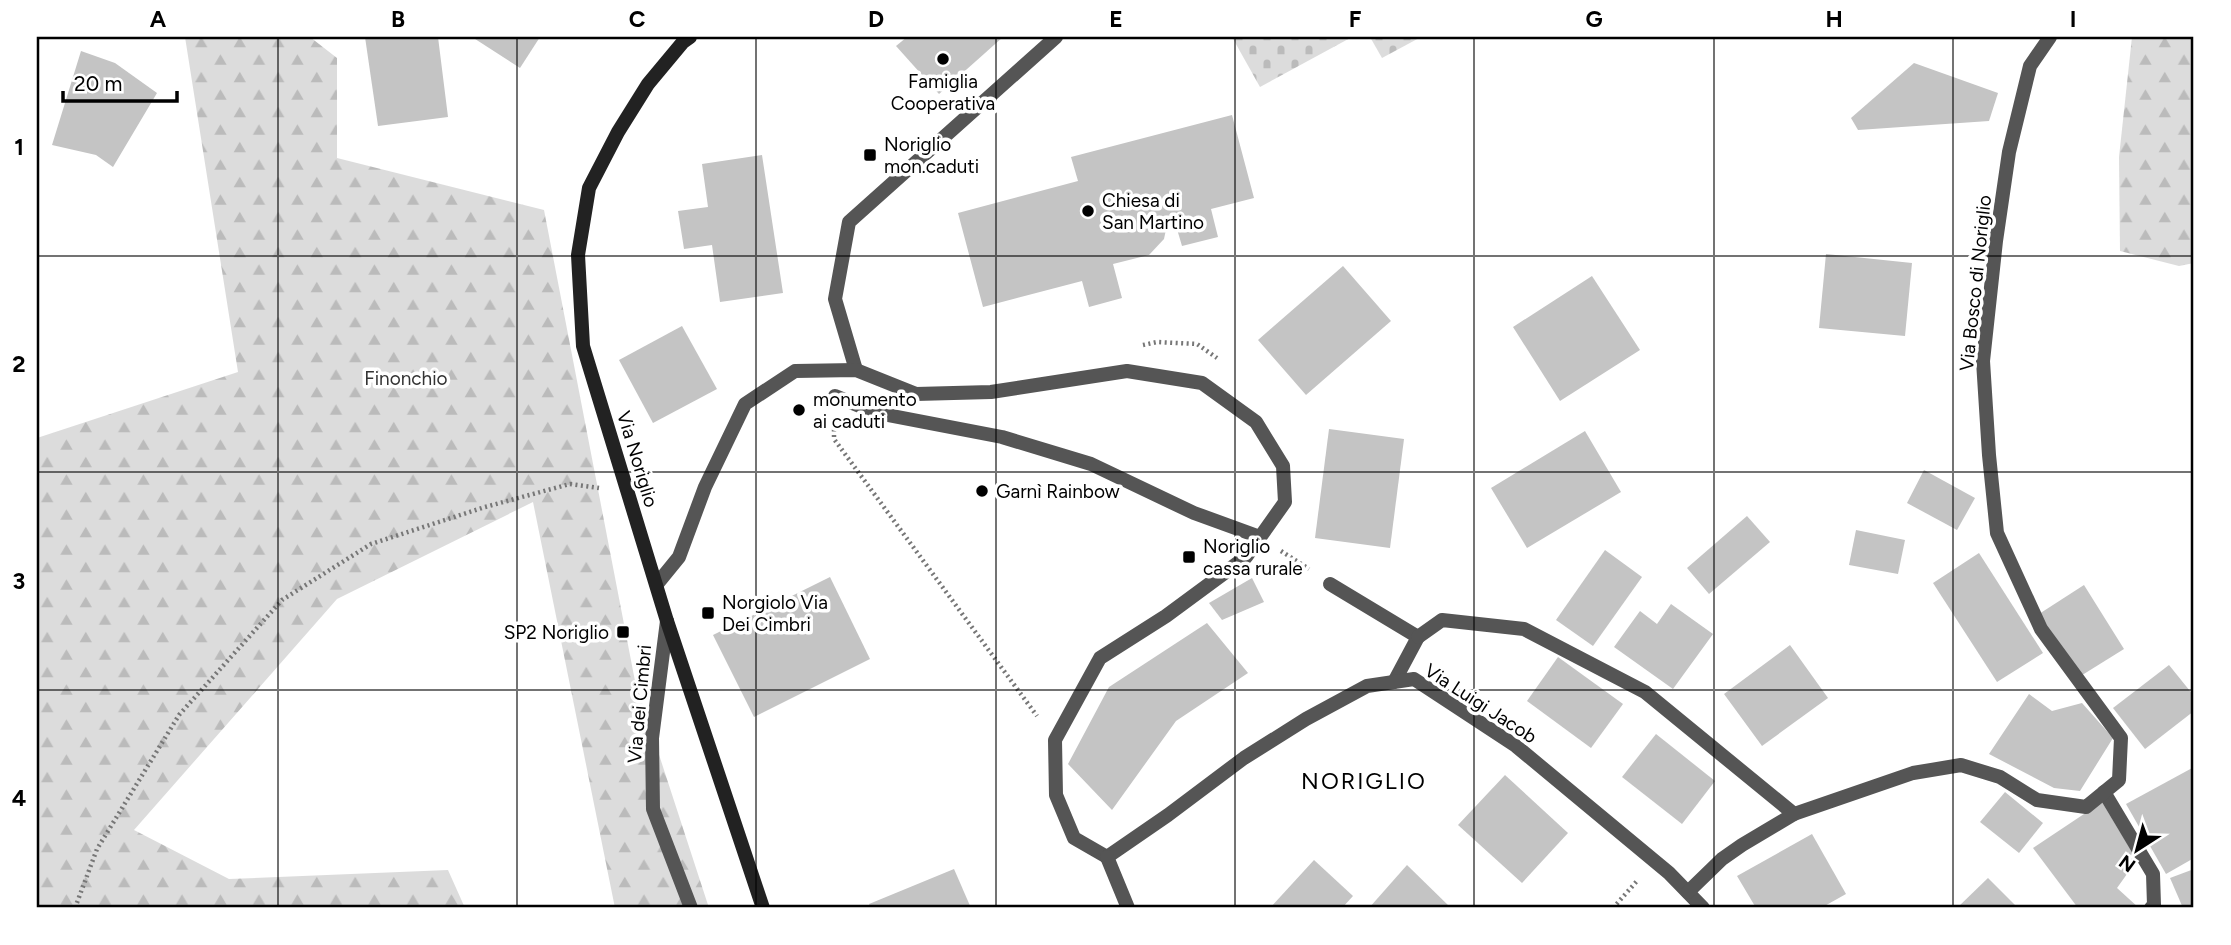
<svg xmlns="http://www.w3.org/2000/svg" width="2231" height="945" font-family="Figtree,sans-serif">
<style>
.forest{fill:url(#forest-firs)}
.cemetery{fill:url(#cemetery-stones)}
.building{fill:#c4c4c4}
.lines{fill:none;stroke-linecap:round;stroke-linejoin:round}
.path{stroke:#777;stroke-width:4.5;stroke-dasharray:2 3.5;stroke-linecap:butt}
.service{stroke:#555;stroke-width:14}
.minor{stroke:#555;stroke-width:14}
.tertiary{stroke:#555;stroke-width:14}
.secondary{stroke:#222;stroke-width:14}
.grid{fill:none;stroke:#000;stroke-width:2;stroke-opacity:0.55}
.poi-dot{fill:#000;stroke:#fff;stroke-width:2.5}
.labels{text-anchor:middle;stroke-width:7;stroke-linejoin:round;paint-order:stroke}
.poi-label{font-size:19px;fill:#000;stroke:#fff;text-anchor:start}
.street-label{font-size:19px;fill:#000;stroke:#fff}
.park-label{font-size:19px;fill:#333;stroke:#fff}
.quarter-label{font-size:23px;letter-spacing:2px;fill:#000;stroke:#fff}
.neatline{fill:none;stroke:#000;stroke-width:2.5}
.grid-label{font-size:23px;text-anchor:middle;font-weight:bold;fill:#000}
</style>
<defs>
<pattern id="forest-firs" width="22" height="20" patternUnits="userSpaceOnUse" patternTransform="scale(1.75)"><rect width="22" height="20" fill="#dcdcdc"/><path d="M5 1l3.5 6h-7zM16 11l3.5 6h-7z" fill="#bbb"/></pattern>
<pattern id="cemetery-stones" width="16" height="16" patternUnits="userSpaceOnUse" patternTransform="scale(1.75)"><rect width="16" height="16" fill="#dcdcdc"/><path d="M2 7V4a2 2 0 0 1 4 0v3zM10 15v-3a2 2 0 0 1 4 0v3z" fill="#bbb"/></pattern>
</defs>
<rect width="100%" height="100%" fill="#fff"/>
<g class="forest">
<polygon points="185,37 310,37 337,58 337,158 544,210 635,681 709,908 615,908 533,502 337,599 134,830 229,879 448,870 465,908 37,908 37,438 238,372"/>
<polygon points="2132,37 2194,37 2194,263 2179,266 2120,251 2119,157"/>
</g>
<g class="cemetery">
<polygon points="1232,37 1352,37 1260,87"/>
<polygon points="1370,37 1421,37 1382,58"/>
</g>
<g class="building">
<polygon points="365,37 438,37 448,117 378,126"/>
<polygon points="472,37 540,37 520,68"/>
<polygon points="907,37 1003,37 939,94 896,46"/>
<polygon points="81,51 115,63 157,93 113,167 96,155 52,145"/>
<polygon points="1914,63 1998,93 1989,121 1858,130 1851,118"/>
<polygon points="1232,115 1254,198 1211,209 1218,237 1182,246 1174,219 1168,220 1164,239 1149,255 1113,264 1122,298 1089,307 1082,281 983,307 958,213 1078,181 1071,157"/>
<polygon points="762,155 783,293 720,302 712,245 684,249 678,211 708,207 702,164"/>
<polygon points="1826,254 1912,263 1905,336 1819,328"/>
<polygon points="1343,266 1391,321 1306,395 1258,340"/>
<polygon points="1592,276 1640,350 1560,401 1513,327"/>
<polygon points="682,326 717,389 653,423 619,360"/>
<polygon points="1329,429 1404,439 1390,548 1315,538"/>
<polygon points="1585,431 1621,492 1527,548 1491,488"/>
<polygon points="1924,470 1975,498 1957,530 1907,503"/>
<polygon points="1747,516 1770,542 1709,594 1687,568"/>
<polygon points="1856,530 1905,540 1898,574 1849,565"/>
<polygon points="1605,550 1642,577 1593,646 1556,620"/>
<polygon points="1979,553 2043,653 1997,682 1933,583"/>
<polygon points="830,577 870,659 754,717 713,635"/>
<polygon points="1252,578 1264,602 1222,620 1209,603"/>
<polygon points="2084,585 2124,649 2079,677 2039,614"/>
<polygon points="1671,604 1713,634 1673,689 1614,647 1640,611 1657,624"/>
<polygon points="1207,623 1248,673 1176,721 1112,810 1068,764 1109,687"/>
<polygon points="1790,645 1828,698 1762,746 1724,694"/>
<polygon points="1558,657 1623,704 1591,748 1527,701"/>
<polygon points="2169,665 2194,696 2194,711 2145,749 2113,708"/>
<polygon points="2029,694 2052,711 2082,703 2113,738 2080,791 2054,788 1989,754"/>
<polygon points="1656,734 1715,781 1682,824 1622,777"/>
<polygon points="2194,767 2194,858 2166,874 2126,804"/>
<polygon points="1505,775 1568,833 1522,883 1458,825"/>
<polygon points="2005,792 2043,823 2019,853 1980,822"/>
<polygon points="2102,802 2137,860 2117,888 2139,908 2078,908 2033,848"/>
<polygon points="1812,834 1846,894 1821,908 1756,908 1737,876"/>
<polygon points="1314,860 1353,896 1342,908 1270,908"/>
<polygon points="1407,865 1451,908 1369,908"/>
<polygon points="954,869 971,908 871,908 869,904"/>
<polygon points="2194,869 2194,908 2183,908 2170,878"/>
<polygon points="1988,878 2018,908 1957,908"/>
</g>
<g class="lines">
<g class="path">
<polyline points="1143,345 1157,342 1197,344 1217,358"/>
<polyline points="834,424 834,439 1037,716"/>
<polyline points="1281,551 1309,569"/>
<polyline points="75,908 97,849 179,715 282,600 371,544 485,507 570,484 599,488"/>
<polyline points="1613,908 1637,881"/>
</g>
<g class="service">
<polyline points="835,396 877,413 1002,437 1091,464 1194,513 1260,537"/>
<polyline points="1330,584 1418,637 1394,682"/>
<polyline points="1418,637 1442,620 1524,629 1645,692 1794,814"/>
<polyline points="2104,792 2153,874 2154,905 2151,908"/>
</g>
<g class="minor">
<polyline points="856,370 835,299 849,222 1056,37"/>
<polyline points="657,584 679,557 705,487 745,404 795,371 856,370 916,394 991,392 1127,371 1202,383 1256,422 1283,466 1285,502 1246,557 1166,616 1100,658 1055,740 1056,795 1074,838 1107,857"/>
<polyline points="1107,857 1168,815 1244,758 1306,719 1367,686 1414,679 1516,746 1669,873 1703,908"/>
<polyline points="1107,857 1128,908"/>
<polyline points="1688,892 1722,859 1742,845 1794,814 1913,773 1961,765 2000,777 2037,800 2086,807 2119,780 2121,738 2041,629 1997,533 1989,455 1983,361 1996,241 2009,152 2030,66 2050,37"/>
</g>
<polyline class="tertiary" points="667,621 652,738 653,809 691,908"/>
<polyline class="secondary" points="690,37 683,42 648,84 618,132 589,188 578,255 583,346 667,621 763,908"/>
</g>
<path class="grid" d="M278,37v871M517,37v871M756,37v871M996,37v871M1235,37v871M1474,37v871M1714,37v871M1953,37v871M37,256h2157M37,472h2157M37,690h2157"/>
<g class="poi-dot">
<circle cx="943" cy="59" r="7"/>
<rect x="863" y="148" width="14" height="14" rx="3.5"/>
<circle cx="1088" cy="211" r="7"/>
<circle cx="799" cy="410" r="7"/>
<circle cx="982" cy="491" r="7"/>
<rect x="1182" y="550" width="14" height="14" rx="3.5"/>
<rect x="701" y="606" width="14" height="14" rx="3.5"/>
<rect x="616" y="625" width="14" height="14" rx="3.5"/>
</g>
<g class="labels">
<g class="poi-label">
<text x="943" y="88" text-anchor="middle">Famiglia<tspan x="943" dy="22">Cooperativa</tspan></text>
<text x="884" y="151">Noriglio<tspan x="884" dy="22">mon.caduti</tspan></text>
<text x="1102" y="207">Chiesa di<tspan x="1102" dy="22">San Martino</tspan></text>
<text x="813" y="406">monumento<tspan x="813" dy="22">ai caduti</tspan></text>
<text x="996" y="498">Garnì Rainbow</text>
<text x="1203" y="553">Noriglio<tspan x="1203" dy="22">cassa rurale</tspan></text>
<text x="722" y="609">Norgiolo Via<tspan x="722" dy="22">Dei Cimbri</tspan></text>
<text x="609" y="639" text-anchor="end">SP2 Noriglio</text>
</g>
<g class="street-label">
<text transform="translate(1975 283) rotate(-84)" y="7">Via Bosco di Noriglio</text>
<text transform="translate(638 459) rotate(73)" y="7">Via Noriglio</text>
<text transform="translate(1481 703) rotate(33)" y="7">Via Luigi Jacob</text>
<text transform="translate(639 704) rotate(-85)" y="7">Via dei Cimbri</text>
</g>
<g class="park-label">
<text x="406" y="385">Finonchio</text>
</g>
<g class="quarter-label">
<text x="1364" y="789">NORIGLIO</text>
</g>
</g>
<rect width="2231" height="945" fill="none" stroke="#ffffff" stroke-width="77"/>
<g transform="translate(2137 850) rotate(216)" stroke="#ffffff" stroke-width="5" paint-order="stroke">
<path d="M0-5L12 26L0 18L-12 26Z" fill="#000000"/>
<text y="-10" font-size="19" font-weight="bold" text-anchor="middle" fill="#000000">N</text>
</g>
<path d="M63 91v10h114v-10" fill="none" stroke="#000000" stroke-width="3.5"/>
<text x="74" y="91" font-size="21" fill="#000000" stroke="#ffffff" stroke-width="5" paint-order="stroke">20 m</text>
<rect x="38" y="38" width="2154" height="868" class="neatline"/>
<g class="grid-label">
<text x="158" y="27">A</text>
<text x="398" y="27">B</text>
<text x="637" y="27">C</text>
<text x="876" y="27">D</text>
<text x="1116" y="27">E</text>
<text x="1355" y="27">F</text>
<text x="1594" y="27">G</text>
<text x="1834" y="27">H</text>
<text x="2073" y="27">I</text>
<text x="19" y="155">1</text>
<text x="19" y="372">2</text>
<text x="19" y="589">3</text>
<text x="19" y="806">4</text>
</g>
</svg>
